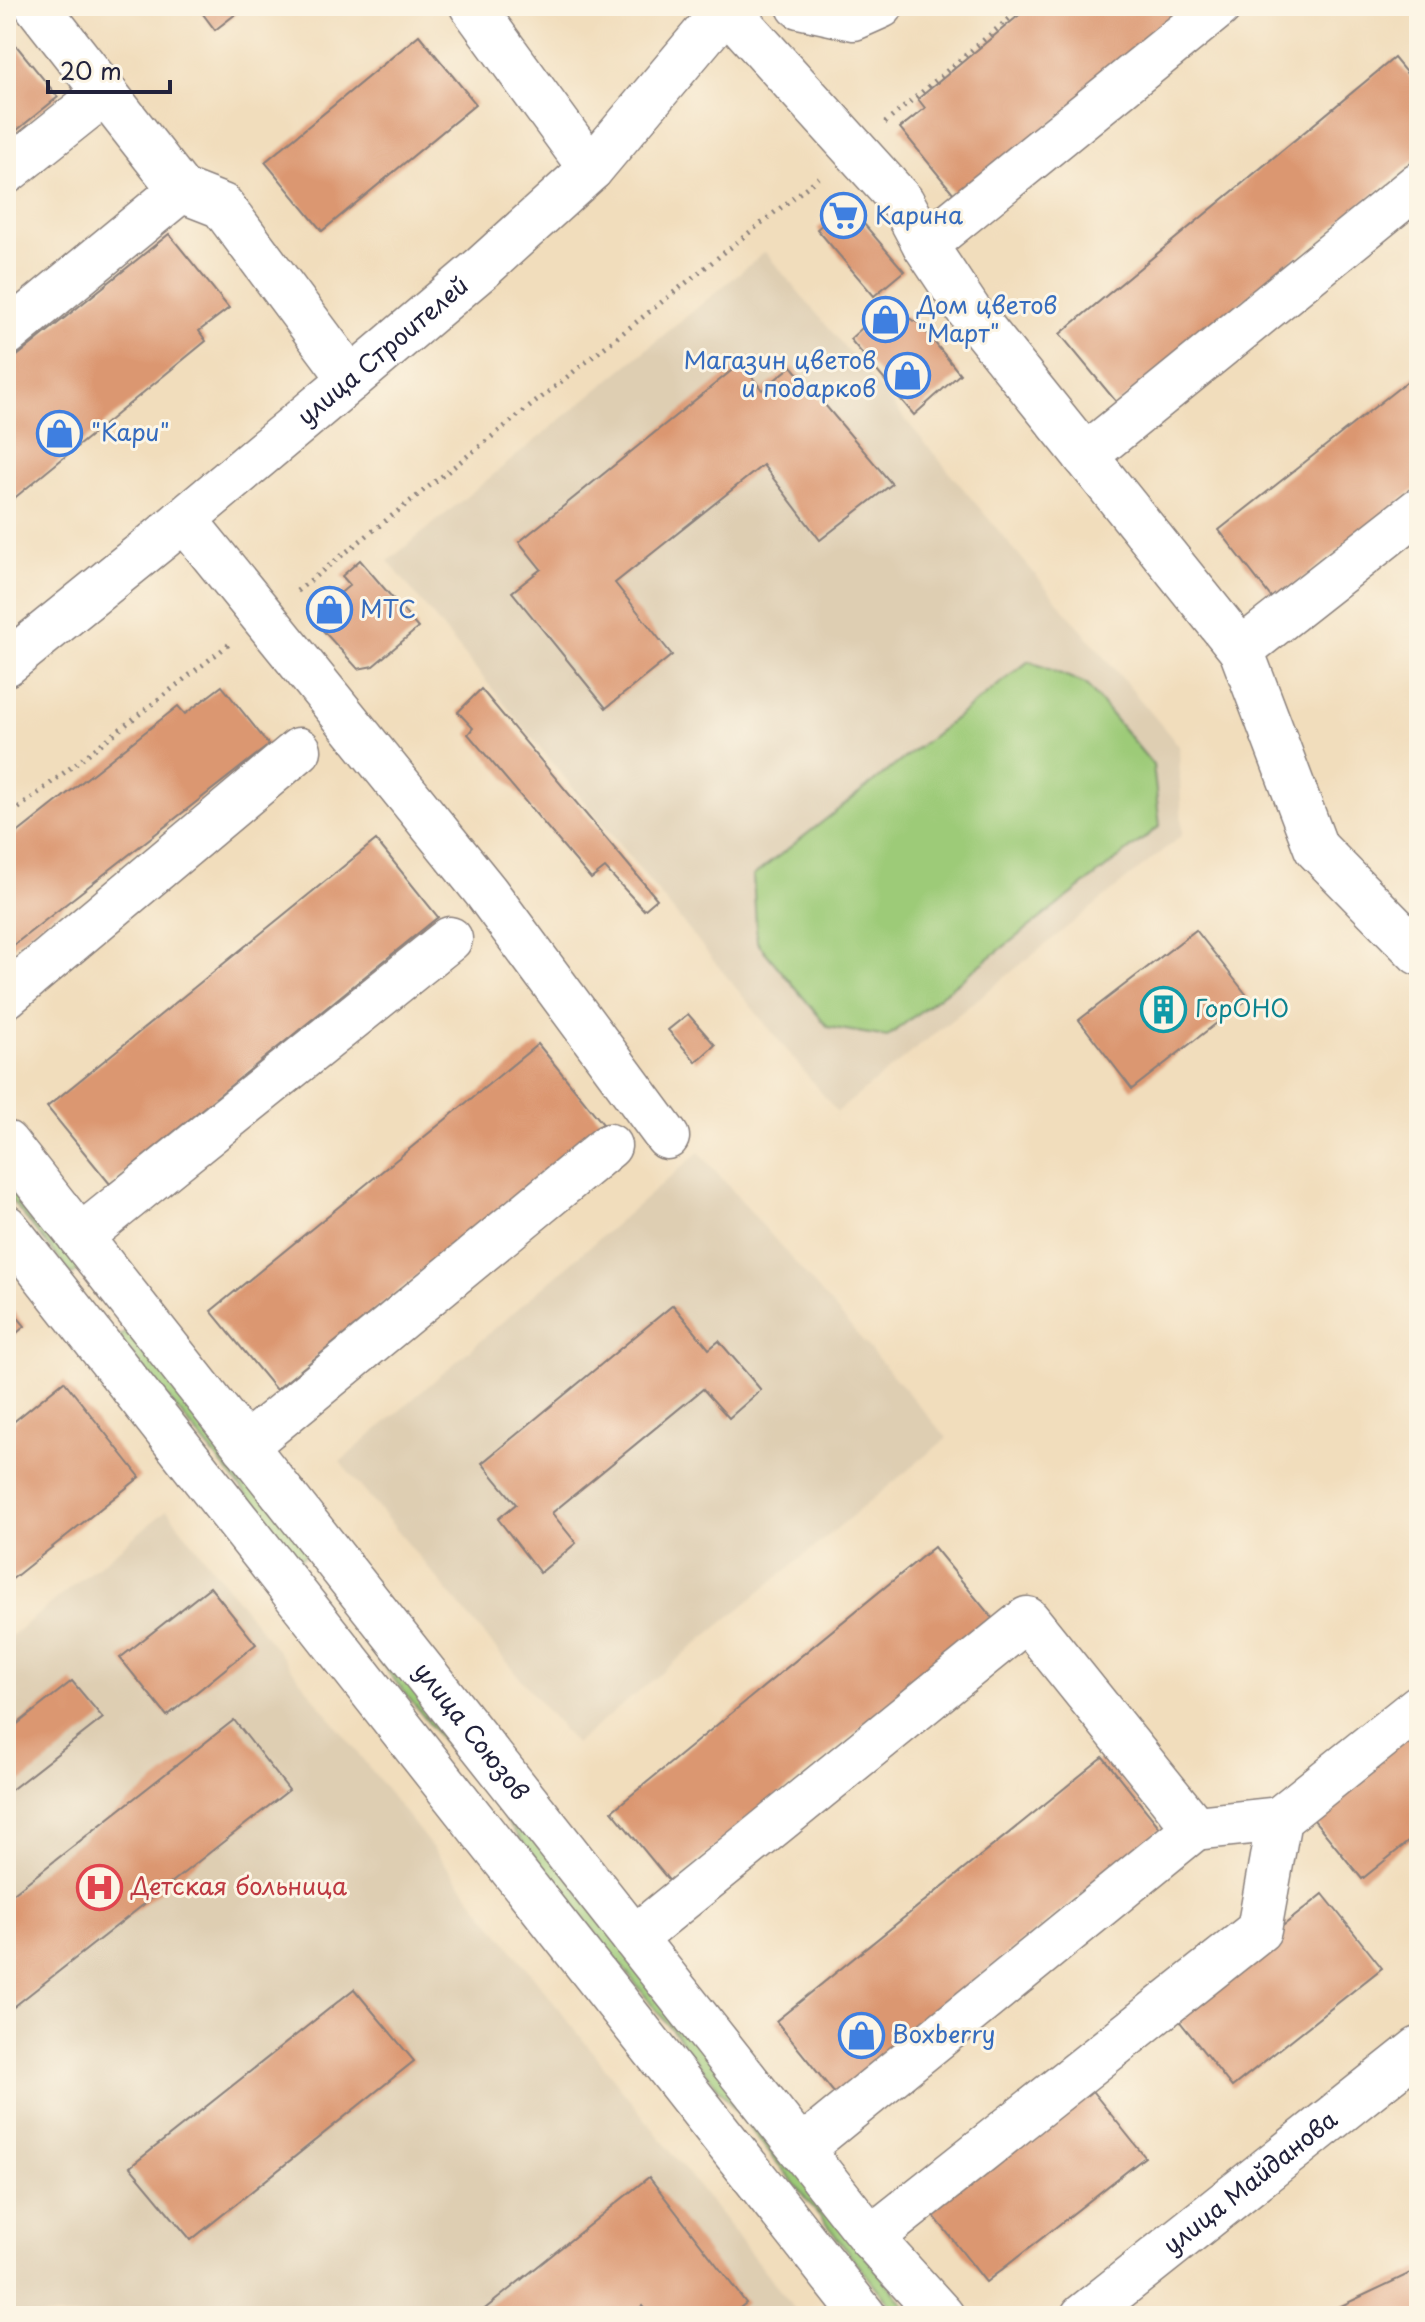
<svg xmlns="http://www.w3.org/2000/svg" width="1425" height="2322" font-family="'Playpen Sans',sans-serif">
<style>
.built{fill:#deceb2}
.green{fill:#9dcb78;stroke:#60765a;stroke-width:2}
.building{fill:#db9771}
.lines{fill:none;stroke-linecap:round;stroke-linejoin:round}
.minor-casing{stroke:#8a807c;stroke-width:47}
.major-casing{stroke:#8a807c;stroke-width:47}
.path{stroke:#8a807c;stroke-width:5;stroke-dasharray:2 6;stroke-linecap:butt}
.minor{stroke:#fff;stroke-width:44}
.major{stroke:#fff;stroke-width:44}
.labels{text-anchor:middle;stroke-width:6;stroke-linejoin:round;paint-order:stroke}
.shop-label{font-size:24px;fill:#366cbe;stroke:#fcf5e5;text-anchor:start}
.street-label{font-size:24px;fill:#22223b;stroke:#fcf5e5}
.culture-label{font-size:24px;fill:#0d838f;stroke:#fcf5e5;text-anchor:start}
.health-label{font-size:24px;fill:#be3a42;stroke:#fcf5e5;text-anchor:start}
</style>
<rect width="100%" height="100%" fill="#fcf5e5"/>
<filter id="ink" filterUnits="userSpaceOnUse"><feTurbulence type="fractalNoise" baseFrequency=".0125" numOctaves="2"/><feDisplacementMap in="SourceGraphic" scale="16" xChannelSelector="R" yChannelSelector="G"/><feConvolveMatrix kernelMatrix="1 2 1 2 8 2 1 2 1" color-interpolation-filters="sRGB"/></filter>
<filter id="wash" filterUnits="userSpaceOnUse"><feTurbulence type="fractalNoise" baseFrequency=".006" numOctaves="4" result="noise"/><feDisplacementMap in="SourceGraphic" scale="32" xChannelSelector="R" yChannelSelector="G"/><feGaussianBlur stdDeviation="1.8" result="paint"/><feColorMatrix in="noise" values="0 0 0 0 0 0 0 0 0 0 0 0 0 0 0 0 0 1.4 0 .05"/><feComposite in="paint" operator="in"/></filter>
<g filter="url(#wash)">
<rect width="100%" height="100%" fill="#f1ddbc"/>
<g class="built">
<polygon points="765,252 1179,746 1182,835 837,1112 388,561"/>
<polygon points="699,1152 947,1438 575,1744 340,1462"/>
<polygon points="167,1510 800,2316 6,2316 6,1640"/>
</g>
<g class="green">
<polygon points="1029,661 1086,684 1153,765 1160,826 887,1037 828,1027 757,942 753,876"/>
<polygon points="6,1174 81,1270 72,1275 6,1194"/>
<polygon points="131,1330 309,1550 300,1560 118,1337"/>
<polygon points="371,1627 913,2316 899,2316 362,1639"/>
</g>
<g id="blocks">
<g class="building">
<polygon points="197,6 246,6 215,30"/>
<polygon points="1030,6 1195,6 958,199 900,128 925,108 918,99"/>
<polygon points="6,33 58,97 6,139"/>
<polygon points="419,35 476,104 322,231 265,162"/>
<polygon points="1394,58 1419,88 1419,156 1118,404 1060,334"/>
<polygon points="847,204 904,271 874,296 817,229"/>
<polygon points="169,234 229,308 199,331 206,341 6,505 6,365"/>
<polygon points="885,307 919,323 960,374 914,415 850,339"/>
<polygon points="741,363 762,390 792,366 892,484 820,540 763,465 615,583 672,655 606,708 512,592 541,569 519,542"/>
<polygon points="1419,372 1419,486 1274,601 1219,530"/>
<polygon points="360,560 418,628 373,666 358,669 318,625 318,612 350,585 342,576"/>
<polygon points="222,686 269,745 6,951 6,842 178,706 185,714"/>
<polygon points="481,689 657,899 644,910 605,868 591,879 468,734 473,728 458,712"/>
<polygon points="376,840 438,917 110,1184 47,1107"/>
<polygon points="1196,930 1249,998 1132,1089 1079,1020"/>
<polygon points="688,1014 715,1045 696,1062 668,1030"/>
<polygon points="538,1044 603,1124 276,1390 211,1311"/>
<polygon points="6,1303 25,1326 6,1342"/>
<polygon points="673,1305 709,1349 719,1341 761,1390 729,1418 703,1389 552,1513 576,1543 540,1573 498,1519 516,1504 482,1463"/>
<polygon points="64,1381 140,1477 6,1584 6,1471 11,1467 6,1461 6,1428"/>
<polygon points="934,1547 993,1619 671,1883 612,1811"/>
<polygon points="210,1587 256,1644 167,1716 120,1658"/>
<polygon points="72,1681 103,1718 6,1794 6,1733"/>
<polygon points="234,1720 289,1790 6,2013 6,1899"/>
<polygon points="1419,1724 1419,1833 1362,1879 1309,1814"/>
<polygon points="1103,1757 1161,1829 835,2094 776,2021"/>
<polygon points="1323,1894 1382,1968 1232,2087 1173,2013"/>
<polygon points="354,1989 414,2061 191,2240 130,2167"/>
<polygon points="1085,2082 1145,2157 986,2282 927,2207"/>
<polygon points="649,2177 746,2303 730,2316 650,2316 642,2306 630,2316 476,2316"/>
<polygon points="1419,2269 1419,2316 1320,2316"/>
</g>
</g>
</g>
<g filter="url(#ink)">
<use href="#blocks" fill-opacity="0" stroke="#8a807c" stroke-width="2"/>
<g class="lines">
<defs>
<g id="minor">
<polyline points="37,6 181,190 222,206 351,379"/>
<polyline points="472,6 591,169"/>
<polyline points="799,6 854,18 881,6"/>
<polyline points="726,8 902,202 925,245 969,311 1241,650 1316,848 1419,953"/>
<polyline points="6,172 105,93"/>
<polyline points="925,245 1219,6"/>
<polyline points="6,334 181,190"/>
<polyline points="1085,456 1419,184"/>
<polyline points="184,519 486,892 667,1137"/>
<polyline points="1241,650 1419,510"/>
<polyline points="6,996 299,750"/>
<path id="s1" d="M6,1143l865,1095 71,78"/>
<polyline points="6,1227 864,2316"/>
<polyline points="80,1237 450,939"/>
<polyline points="245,1446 609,1146"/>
<polyline points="634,1938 1027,1619 1195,1828 1279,1819"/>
<polyline points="801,2149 1195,1828"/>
<polyline points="871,2238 1259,1930 1279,1819 1419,1707"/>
<path id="s2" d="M1083,2316l336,-267"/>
</g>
<g id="major">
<path id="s3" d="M6,664l157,-127 188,-158 132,-112 108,-98 137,-163"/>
</g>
</defs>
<use href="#minor" class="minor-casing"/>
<use href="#major" class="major-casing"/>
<g class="path">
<polyline points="885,123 1024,6"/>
<polyline points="297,591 822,175"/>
<polyline points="6,818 232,642"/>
</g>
<use href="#minor" class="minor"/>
<use href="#major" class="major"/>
</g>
</g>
<defs>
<symbol id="supermarket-ring" viewBox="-11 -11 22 22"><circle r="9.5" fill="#fcf5e5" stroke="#3f7fe0" stroke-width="1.5"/><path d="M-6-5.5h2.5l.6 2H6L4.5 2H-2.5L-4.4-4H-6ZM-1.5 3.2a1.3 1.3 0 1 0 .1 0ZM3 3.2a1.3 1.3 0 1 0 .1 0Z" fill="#3f7fe0"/></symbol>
<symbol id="shop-ring" viewBox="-11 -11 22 22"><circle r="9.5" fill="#fcf5e5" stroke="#3f7fe0" stroke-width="1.5"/><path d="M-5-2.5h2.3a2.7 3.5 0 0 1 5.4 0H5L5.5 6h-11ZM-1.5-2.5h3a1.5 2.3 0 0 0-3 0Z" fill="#3f7fe0"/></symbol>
<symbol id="building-ring" viewBox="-11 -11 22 22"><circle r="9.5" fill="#fcf5e5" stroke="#0f9aa8" stroke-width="1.5"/><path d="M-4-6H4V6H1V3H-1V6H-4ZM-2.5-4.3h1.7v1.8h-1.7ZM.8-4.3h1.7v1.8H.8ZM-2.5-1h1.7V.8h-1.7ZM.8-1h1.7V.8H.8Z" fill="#0f9aa8"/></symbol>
<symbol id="hospital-ring" viewBox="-11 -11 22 22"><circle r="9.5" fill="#fcf5e5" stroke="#e0444e" stroke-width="1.5"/><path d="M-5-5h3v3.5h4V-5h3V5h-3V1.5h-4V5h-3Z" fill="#e0444e"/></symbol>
</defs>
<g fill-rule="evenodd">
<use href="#supermarket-ring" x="818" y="190" width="51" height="51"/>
<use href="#shop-ring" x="860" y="294" width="51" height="51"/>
<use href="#shop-ring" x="882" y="350" width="51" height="51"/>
<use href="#shop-ring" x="34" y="408" width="51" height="51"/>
<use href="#shop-ring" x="304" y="584" width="51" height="51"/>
<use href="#building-ring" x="1138" y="984" width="51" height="51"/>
<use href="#hospital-ring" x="74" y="1862" width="51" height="51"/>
<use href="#shop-ring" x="836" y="2010" width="51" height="51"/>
</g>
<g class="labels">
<g class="shop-label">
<text x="875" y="224">Карина</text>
<text x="917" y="314">Дом цветов<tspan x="917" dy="28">"Март"</tspan></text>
<text x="876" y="369" text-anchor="end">Магазин цветов<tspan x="876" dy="28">и подарков</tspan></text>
<text x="91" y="441">"Кари"</text>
<text x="360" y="618">МТС</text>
<text x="892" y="2043">Boxberry</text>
</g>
<g class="street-label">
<text dy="8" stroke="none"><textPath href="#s3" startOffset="490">улица Строителей</textPath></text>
<text dy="8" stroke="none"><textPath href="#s1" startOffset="750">улица Союзов</textPath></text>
<text dy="8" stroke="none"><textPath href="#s2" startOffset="214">улица Майданова</textPath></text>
</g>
<g class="culture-label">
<text x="1195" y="1017">ГорОНО</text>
</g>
<g class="health-label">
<text x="131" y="1895">Детская больница</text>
</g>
</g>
<rect width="1425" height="2322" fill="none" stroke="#fcf5e5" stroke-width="32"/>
<path d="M48 80v12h122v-12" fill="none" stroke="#22223b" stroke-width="4"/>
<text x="60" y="80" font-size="24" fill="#22223b" stroke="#fcf5e5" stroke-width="6" paint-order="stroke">20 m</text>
</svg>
